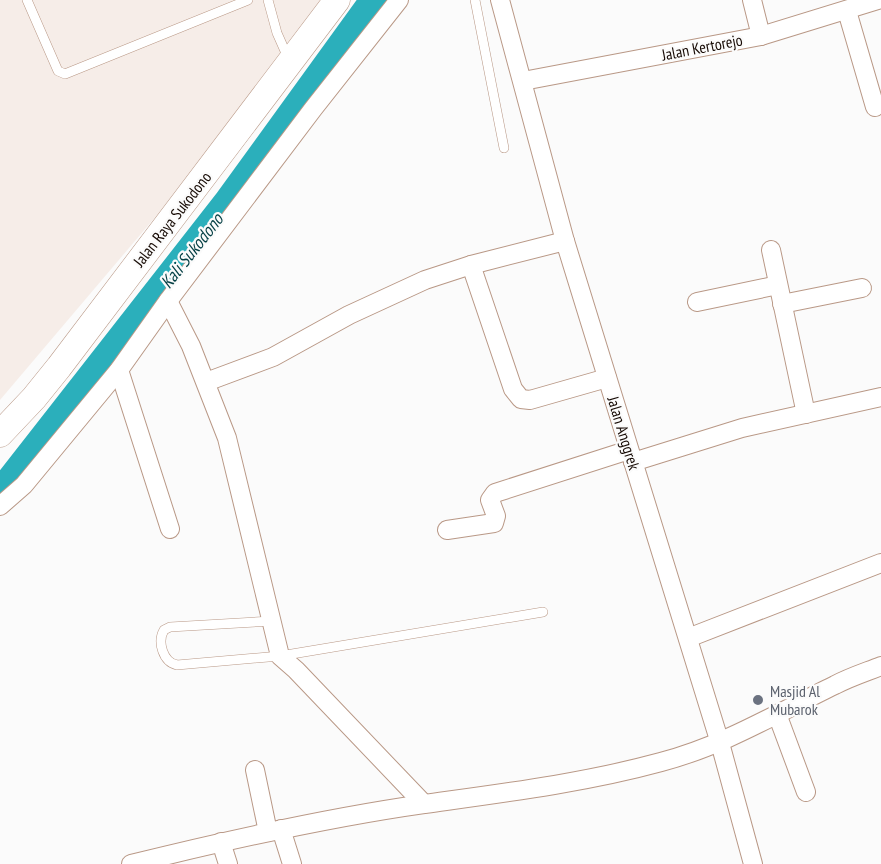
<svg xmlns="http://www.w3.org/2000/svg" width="881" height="864" font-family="'PT Sans Narrow',sans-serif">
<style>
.built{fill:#f6ede8}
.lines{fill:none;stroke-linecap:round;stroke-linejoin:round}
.river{stroke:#2bafbb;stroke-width:33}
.lane-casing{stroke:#b99886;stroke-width:10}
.street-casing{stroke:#b99886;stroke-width:20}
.secondary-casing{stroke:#b99886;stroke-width:27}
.lane{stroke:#fff;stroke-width:9}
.street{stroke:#fff;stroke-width:18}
.secondary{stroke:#fff;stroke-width:26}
.worship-dot{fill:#6b7280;stroke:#fbfbfb;stroke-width:2}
.labels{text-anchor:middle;stroke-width:4.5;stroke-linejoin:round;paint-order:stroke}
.street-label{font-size:16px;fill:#170b05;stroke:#fbfbfb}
.worship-label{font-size:16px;fill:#5b616d;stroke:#fbfbfb;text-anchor:start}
.water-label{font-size:18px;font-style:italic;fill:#043f44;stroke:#fbfbfb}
</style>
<rect width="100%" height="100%" fill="#fbfbfb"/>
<polygon class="built" points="0,0 321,0 157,215 0,400"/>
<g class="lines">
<polyline class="river" points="0,497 230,203 377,0"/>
<defs>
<g id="lane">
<polyline points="27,0 58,71 65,74 248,0"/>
<polyline points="268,0 277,33 289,60"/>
<polyline points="475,0 504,148"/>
<path d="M272,621l-102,6 -6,3c-7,12 -1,32 13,35l103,-9 263,-44"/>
</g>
<g id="street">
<polyline points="500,0 565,241 720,743 753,864"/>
<polyline points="752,0 761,36"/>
<polyline points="847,11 875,107"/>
<polyline points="523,81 761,36 878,0"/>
<polyline points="771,250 806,414"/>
<polyline points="471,265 513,389 521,399 530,400 607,378"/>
<polyline points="168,301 191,346 227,438 280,656 296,670 424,804"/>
<polyline points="697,302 778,285"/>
<polyline points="782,304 862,288"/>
<polyline points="119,370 170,529"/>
<polyline points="206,382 273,357 349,315 425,280 471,265 565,241"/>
<polyline points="633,462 742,428 881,397"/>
<polyline points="0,506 24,485 119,370 168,301 313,109 399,0"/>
<polyline points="447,530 494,523 496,516 490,500 495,493 629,450"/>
<polyline points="688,638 881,563"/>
<polyline points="777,714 806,792"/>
<polyline points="255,770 268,832"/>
<polyline points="281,829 292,864"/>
<polyline points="221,842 228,864"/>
<path d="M131,864c97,-24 194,-46 293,-60 79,-11 160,-21 237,-42 62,-16 116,-49 174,-77 15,-8 31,-13 46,-19"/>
</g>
<polyline id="secondary" points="0,434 34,398 59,367 337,0"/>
</defs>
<use href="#lane" class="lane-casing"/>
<use href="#street" class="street-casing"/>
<use href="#secondary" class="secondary-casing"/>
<use href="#lane" class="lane"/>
<use href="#street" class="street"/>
<use href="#secondary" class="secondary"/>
</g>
<circle class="worship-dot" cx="758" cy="700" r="6"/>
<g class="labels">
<g class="street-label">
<text transform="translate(702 47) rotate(-11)" y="6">Jalan Kertorejo</text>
<text transform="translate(172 219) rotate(-52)" y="6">Jalan Raya Sukodono</text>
<text transform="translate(624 433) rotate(73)" y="6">Jalan Anggrek</text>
</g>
<g class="worship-label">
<text x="770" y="697">Masjid Al<tspan x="770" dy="18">Mubarok</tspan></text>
</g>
<g class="water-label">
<text transform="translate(192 251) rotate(-52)" y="6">Kali Sukodono</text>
</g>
</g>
</svg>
